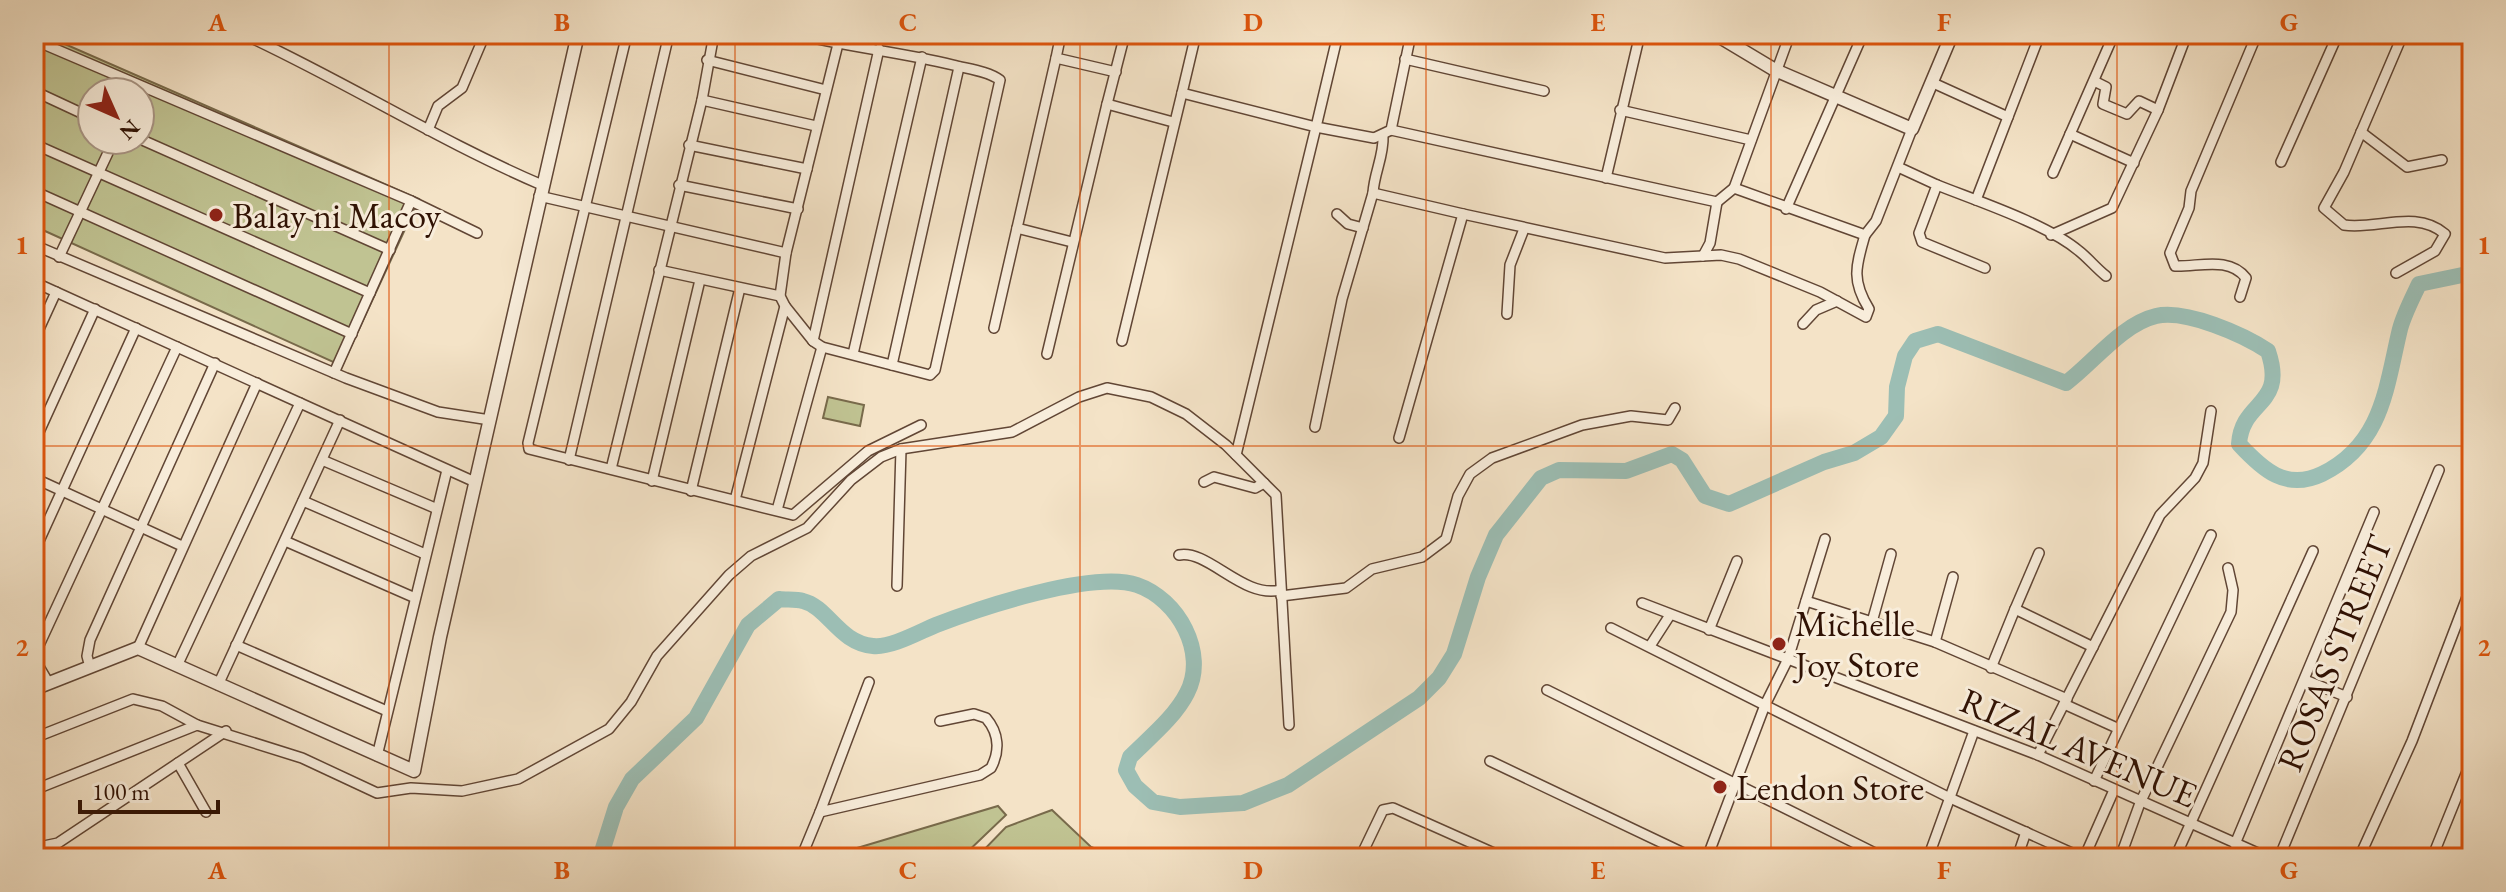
<svg xmlns="http://www.w3.org/2000/svg" width="2506" height="892" font-family="'EB Garamond',serif">
<style>
.green{fill:#c0c392;stroke:#786a4b;stroke-width:2;fill-rule:evenodd}
.water{fill:#9cbeb4;stroke:#71796e;stroke-width:2}
.lines{fill:none;stroke-linecap:round;stroke-linejoin:round}
.river{stroke:#9cbeb4;stroke-width:16}
.minor-casing{stroke:#614635;stroke-width:12}
.tertiary-casing{stroke:#614635;stroke-width:15}
.minor{stroke:#f8eddb;stroke-width:9}
.tertiary{stroke:#f8eddb;stroke-width:12}
.grid{fill:none;stroke:#df550c;stroke-width:2;stroke-opacity:0.55}
.poi-dot{fill:#8f2418;stroke:#f8eddb;stroke-width:3}
.labels{text-anchor:middle;stroke-width:6;stroke-linejoin:round;paint-order:stroke}
.poi-label{font-size:36px;fill:#301204;stroke:#f8eddb;text-anchor:start}
.street-label{font-size:36px;fill:#301204;stroke:#f8eddb}
.neatline{fill:none;stroke:#df550c;stroke-width:3}
.grid-label{font-size:26px;text-anchor:middle;font-weight:bold;fill:#df550c}
</style>
<rect width="100%" height="100%" fill="#f4e3c7"/>
<filter id="stains"><feTurbulence type="fractalNoise" baseFrequency=".0025" numOctaves="4"/><feColorMatrix values="0 0 0 0 .2 0 0 0 0 .09 0 0 0 0 .02 0 0 0 .5 -.17"/></filter>
<radialGradient id="worn" r=".72"><stop offset=".6" stop-color="#630" stop-opacity="0"/><stop offset="1" stop-color="#630" stop-opacity=".3"/></radialGradient>
<g class="green">
<path d="M34,34h8l377,165 -77,167 -308,-140zM92,92h48v48h-48z"/>
<polygon points="828,397 864,405 860,426 823,418"/>
<polygon points="998,806 1006,815 961,858 857,858 857,848"/>
<polygon points="1052,810 1091,847 1120,858 976,858 1006,827"/>
</g>
<polygon class="water" points="293,848 331,848 348,858 294,855"/>
<g class="lines">
<g class="river">
<polyline points="2472,131 2472,140"/>
<path d="M600,858l16,-51 16,-28 64,-61 52,-93 31,-26c7,1 17,0 24,2 25,6 36,42 70,45 18,2 46,-14 63,-21 44,-17 157,-55 201,-40 41,14 71,68 50,108 -12,24 -38,45 -57,64l-4,13 9,16 18,16 27,5 63,-4 45,-18 131,-87 20,-20 15,-24 24,-77 18,-42 45,-57 18,-8 67,1 46,-17 10,6 23,36 24,8 95,-42 30,-9 27,-16 15,-21 1,-29 8,-31 10,-15 23,-7 128,49c27,-20 56,-59 90,-67 30,-7 88,19 112,35 19,56 -26,48 -29,93 24,26 47,47 83,30 61,-30 64,-87 78,-145 4,-15 12,-30 19,-45l53,-11"/>
</g>
<defs>
<g id="minor">
<path d="M243,34c102,47 196,107 299,151"/>
<polyline points="627,34 528,443 529,449 793,515 868,451 921,425"/>
<path d="M795,34c52,13 105,18 158,31 15,4 35,6 47,15l-65,290 -5,5 -108,-28 -9,-6 66,-292"/>
<polyline points="1061,34 1056,58 1116,72"/>
<polyline points="1196,34 1182,93 1316,127 1236,455"/>
<polyline points="1338,34 1316,127 1374,138 1391,130 1411,34"/>
<polyline points="34,40 411,201 477,233"/>
<polyline points="1056,58 1017,228 1072,242"/>
<polyline points="1405,59 1544,91"/>
<polyline points="707,60 826,90"/>
<polyline points="2094,81 2106,87 2103,104 2127,114 2139,101 2158,110"/>
<polyline points="1931,82 2008,117"/>
<polyline points="34,91 92,118"/>
<polyline points="702,100 816,126"/>
<polyline points="1107,104 1125,34"/>
<polyline points="1620,110 1751,140"/>
<polyline points="428,130 438,106 462,88 485,34"/>
<polyline points="1391,130 1717,202 1734,188 1865,235 1876,221 1912,129"/>
<polyline points="2361,132 2407,167 2442,160"/>
<polyline points="2070,134 2134,163"/>
<path d="M1383,136c1,20 -9,37 -10,57l90,21"/>
<polyline points="140,139 390,250"/>
<polyline points="34,144 370,293"/>
<polyline points="689,145 807,169"/>
<polyline points="2281,162 2338,34"/>
<polyline points="1898,167 1937,185 1919,233 1922,242 1985,268"/>
<polyline points="2053,173 2114,34"/>
<polyline points="1606,178 1640,34"/>
<polyline points="679,185 798,209"/>
<path d="M1937,185c40,16 110,39 142,66 9,7 17,17 27,25"/>
<polyline points="1734,188 1790,34"/>
<polyline points="34,191 352,334"/>
<polyline points="539,196 786,253"/>
<polyline points="1976,200 2040,34"/>
<polyline points="1786,209 1863,34"/>
<polyline points="1337,214 1348,224 1363,228"/>
<polyline points="2051,235 2112,208 2158,110 2187,34"/>
<polyline points="34,245 346,378 438,412 490,420"/>
<polyline points="1703,256 1710,243 1717,202"/>
<polyline points="59,257 114,140"/>
<polyline points="659,270 780,296"/>
<path d="M2396,273l39,-22 10,-17c-29,-25 -68,-4 -101,-9l-20,-17 20,-36 59,-138"/>
<polyline points="34,282 300,403"/>
<path d="M2240,297l6,-19c-17,-22 -47,-11 -71,-12l-5,-13 19,-45 2,-17 66,-157"/>
<polyline points="785,306 780,296 786,253 838,44"/>
<polyline points="1507,314 1510,265 1524,229"/>
<polyline points="1803,324 1816,310 1837,301"/>
<polyline points="994,328 1017,228"/>
<polyline points="34,340 56,292"/>
<polyline points="1122,341 1182,93"/>
<polyline points="853,354 922,57"/>
<polyline points="1047,354 1107,104 1173,122"/>
<polyline points="892,365 959,67"/>
<polyline points="334,373 411,201"/>
<polyline points="1315,427 1342,299 1373,193"/>
<path d="M1399,438l64,-224 202,44 56,-3 18,4 81,33 46,25 3,-8c-18,-29 -13,-43 -4,-74"/>
<polyline points="34,443 95,309"/>
<polyline points="322,460 435,508"/>
<polyline points="569,460 669,34"/>
<polyline points="611,469 702,100 714,34"/>
<polyline points="34,478 182,546"/>
<polyline points="652,481 700,280"/>
<polyline points="1204,482 1214,477 1255,488 1264,483"/>
<polyline points="691,491 740,288"/>
<polyline points="735,500 785,306 813,341"/>
<polyline points="303,501 425,554"/>
<polyline points="777,510 822,347"/>
<polyline points="285,541 413,597"/>
<polyline points="34,552 136,328"/>
<path d="M1179,555c29,-6 64,44 101,35"/>
<polyline points="897,586 901,449"/>
<polyline points="1281,596 1346,588 1372,569 1422,557 1446,539 1458,496 1470,474 1492,458 1582,425 1631,416 1668,420 1675,408"/>
<polyline points="1806,601 1935,642 2067,699"/>
<polyline points="1642,603 2038,755 2269,858"/>
<polyline points="2015,609 2039,553"/>
<polyline points="1872,622 1891,554"/>
<polyline points="1611,628 1950,798 2083,858"/>
<polyline points="1709,630 1737,561"/>
<polyline points="1935,642 1953,577"/>
<polyline points="236,645 387,711"/>
<polyline points="1650,646 1670,615"/>
<polyline points="138,648 257,383"/>
<polyline points="34,656 177,347"/>
<polyline points="34,658 48,682"/>
<polyline points="177,666 300,403 475,482"/>
<polyline points="90,667 87,656 90,640 215,363"/>
<polyline points="1991,668 2015,609 2093,647"/>
<polyline points="2305,680 2347,697"/>
<path d="M869,682l-49,130 160,-37 11,-7c9,-17 8,-35 -5,-50l-12,-4 -34,7"/>
<polyline points="218,685 340,420"/>
<polyline points="1547,690 1885,858"/>
<polyline points="2064,704 2117,728"/>
<polyline points="34,738 133,699 162,706 197,725"/>
<polyline points="2038,755 2160,515 2195,478 2203,463 2211,411"/>
<polyline points="377,756 447,470"/>
<polyline points="1490,761 1694,858"/>
<polyline points="2094,781 2211,535"/>
<polyline points="34,790 197,725 302,758 377,793 411,788 462,791 518,779 609,729 631,702 657,656 729,575 751,556 807,528 851,480 881,457 901,449 1012,432 1079,397 1107,388 1151,397 1186,414 1226,445 1276,495 1289,725"/>
<polyline points="206,812 178,763 226,731"/>
<polyline points="2235,844 2374,512"/>
<polyline points="34,848 58,843 178,763"/>
<polyline points="1311,854 1319,858"/>
<polyline points="801,858 820,812"/>
<polyline points="1360,858 1383,810 1393,808 1505,858"/>
<polyline points="1707,858 1765,705 1788,659 1825,539"/>
<polyline points="1928,858 1974,731"/>
<polyline points="2017,858 2026,832"/>
<polyline points="2084,858 2114,790"/>
<polyline points="2120,858 2140,803 2231,612 2233,590 2228,568"/>
<polyline points="2175,858 2313,551"/>
<polyline points="2279,858 2439,470"/>
<polyline points="2359,858 2412,741 2472,584"/>
<polyline points="2432,858 2472,759"/>
</g>
<g id="tertiary">
<polyline points="1715,34 1775,70 1912,129 1952,34"/>
<polyline points="34,689 138,648 414,771 440,637 578,34"/>
</g>
</defs>
<use href="#minor" class="minor-casing"/>
<use href="#tertiary" class="tertiary-casing"/>
<use href="#minor" class="minor"/>
<use href="#tertiary" class="tertiary"/>
</g>
<path class="grid" d="M389,34v824M735,34v824M1080,34v824M1426,34v824M1771,34v824M2117,34v824M34,446h2438"/>
<g class="poi-dot">
<circle cx="216" cy="215" r="8"/>
<circle cx="1779" cy="644" r="8"/>
<circle cx="1720" cy="787" r="8"/>
</g>
<g class="labels">
<g class="poi-label">
<text x="232" y="228">Balay ni Macoy</text>
<text x="1795" y="636">Michelle<tspan x="1795" dy="41">Joy Store</tspan></text>
<text x="1736" y="800">Lendon Store</text>
</g>
<g class="street-label">
<text transform="translate(2334 653) rotate(-68)" y="13">ROSAS STREET</text>
<text transform="translate(2079 747) rotate(23)" y="13">RIZAL AVENUE</text>
</g>
</g>
<rect width="2506" height="892" fill="none" stroke="#f4e3c7" stroke-width="88"/>
<g transform="translate(116 116) rotate(135)"><circle r="38" fill="#f8eddb" stroke="#a89585" stroke-width="2"/>
<path d="M0-6L14 30L0 20L-14 30Z" fill="#8f2418"/>
<text y="-12" font-size="22" font-weight="bold" text-anchor="middle" fill="#301204">N</text>
</g>
<path d="M80 800v12h138v-12" fill="none" stroke="#301204" stroke-width="4"/>
<text x="92" y="800" font-size="24" fill="#301204" stroke="#f8eddb" stroke-width="6" paint-order="stroke">100 m</text>
<rect x="44" y="44" width="2418" height="804" class="neatline"/>
<g class="grid-label">
<text x="217" y="31">A</text>
<text x="562" y="31">B</text>
<text x="908" y="31">C</text>
<text x="1253" y="31">D</text>
<text x="1598" y="31">E</text>
<text x="1944" y="31">F</text>
<text x="2289" y="31">G</text>
<text x="22" y="254">1</text>
<text x="2484" y="254">1</text>
<text x="22" y="656">2</text>
<text x="2484" y="656">2</text>
<text x="217" y="879">A</text>
<text x="562" y="879">B</text>
<text x="908" y="879">C</text>
<text x="1253" y="879">D</text>
<text x="1598" y="879">E</text>
<text x="1944" y="879">F</text>
<text x="2289" y="879">G</text>
</g>
<rect width="100%" height="100%" filter="url(#stains)"/>
<rect width="100%" height="100%" fill="url(#worn)"/>
</svg>
